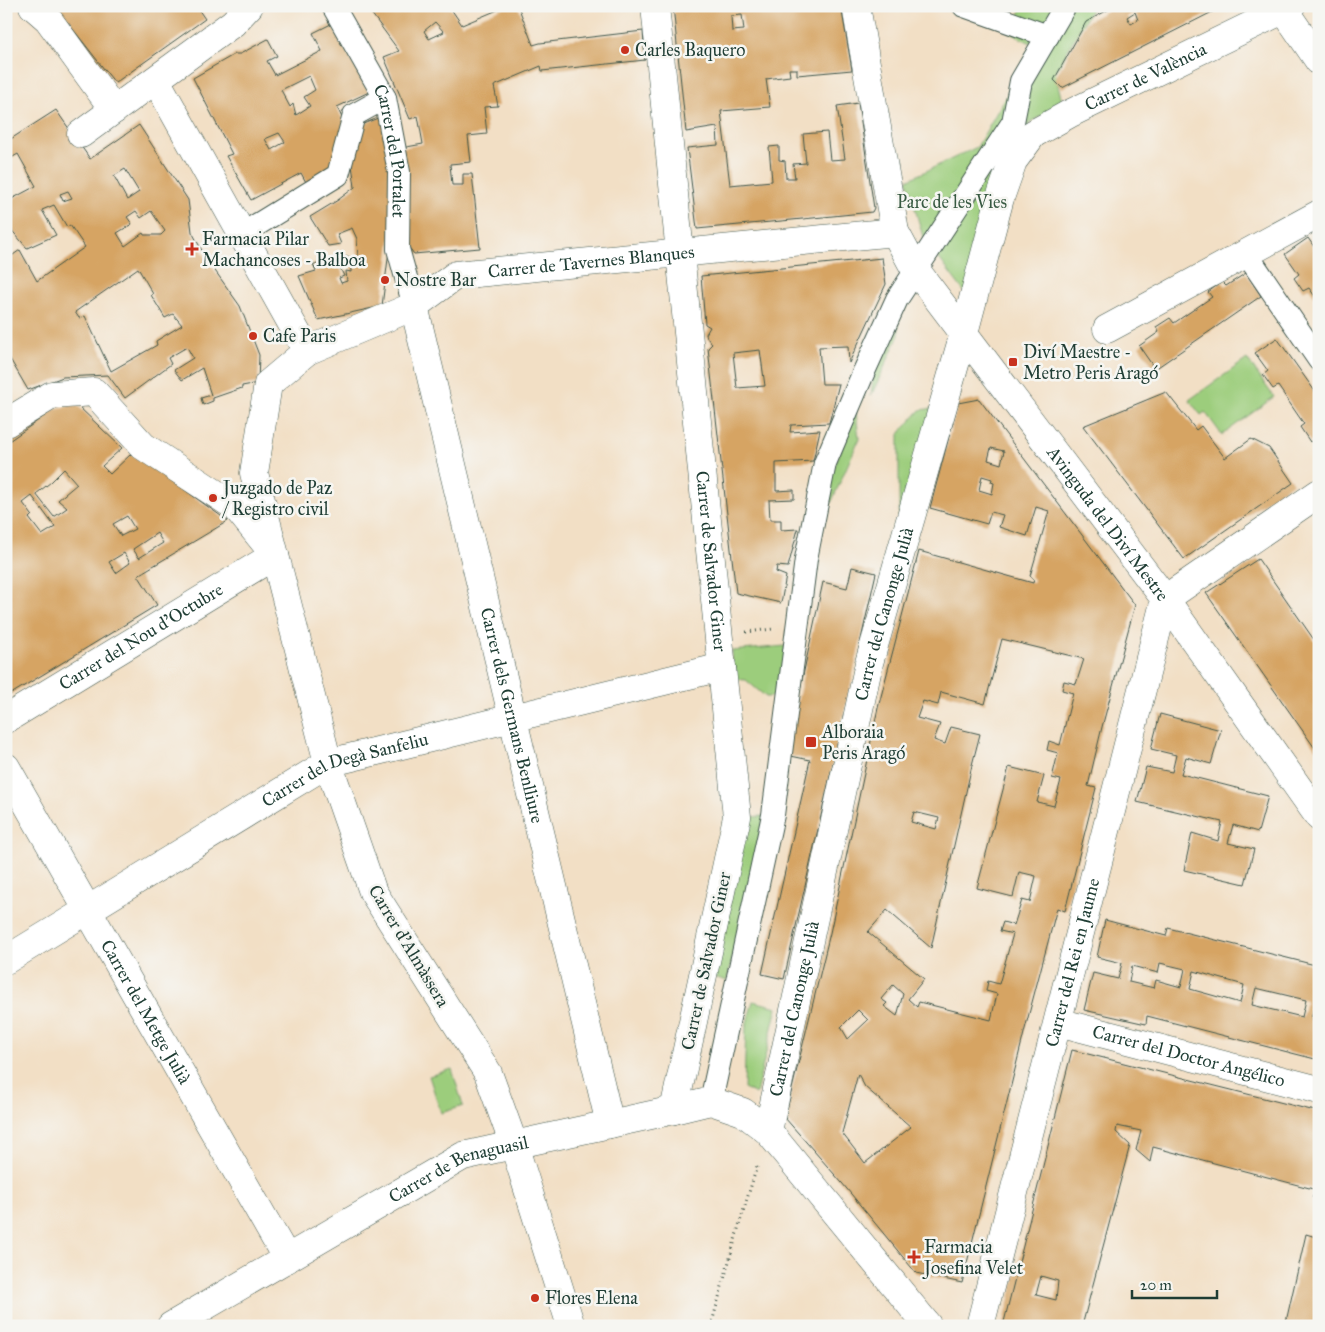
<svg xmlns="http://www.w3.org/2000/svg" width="1325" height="1332" font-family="'IM FELL Great Primer',serif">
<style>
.green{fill:#9ccd7c;stroke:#5e8558}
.building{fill:#d6a463;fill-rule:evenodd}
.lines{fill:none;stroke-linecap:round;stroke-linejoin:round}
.pedestrian-casing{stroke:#3f554a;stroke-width:24}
.minor-casing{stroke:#3f554a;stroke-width:29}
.path{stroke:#3f554a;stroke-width:3;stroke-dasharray:1 4;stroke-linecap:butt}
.pedestrian{stroke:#fff;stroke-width:22}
.minor{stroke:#fff;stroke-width:28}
.poi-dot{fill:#c8321e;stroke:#f6f6f2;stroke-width:2}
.labels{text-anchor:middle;stroke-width:5;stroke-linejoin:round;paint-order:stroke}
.poi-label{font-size:18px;fill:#1f3d34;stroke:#f6f6f2;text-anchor:start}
.street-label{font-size:18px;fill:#1f3d34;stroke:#f6f6f2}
.park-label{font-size:18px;fill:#385a42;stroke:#f6f6f2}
</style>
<rect width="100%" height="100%" fill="#f6f6f2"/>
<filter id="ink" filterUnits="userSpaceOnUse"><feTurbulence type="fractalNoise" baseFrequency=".02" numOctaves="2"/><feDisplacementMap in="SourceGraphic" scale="10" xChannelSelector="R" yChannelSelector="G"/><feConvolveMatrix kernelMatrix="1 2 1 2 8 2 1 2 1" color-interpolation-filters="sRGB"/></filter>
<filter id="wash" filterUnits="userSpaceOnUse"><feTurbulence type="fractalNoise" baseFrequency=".0096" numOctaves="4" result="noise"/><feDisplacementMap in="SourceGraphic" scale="20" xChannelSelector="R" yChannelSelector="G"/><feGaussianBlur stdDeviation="1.12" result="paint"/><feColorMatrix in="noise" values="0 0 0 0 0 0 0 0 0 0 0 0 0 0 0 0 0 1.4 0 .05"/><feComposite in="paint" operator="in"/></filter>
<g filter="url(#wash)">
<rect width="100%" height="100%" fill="#f2dfc5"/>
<g class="green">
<polygon points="1024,6 1093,6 1055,73 1063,105 1030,122 965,293 923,237 907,180 977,147 1035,45 1008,32"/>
<polygon points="898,309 899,335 871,396 874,367"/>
<polygon points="1247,359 1274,397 1222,435 1205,412 1201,415 1189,400"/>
<polygon points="935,408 899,533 899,434 920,410"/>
<polygon points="856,412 859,439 825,517 825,490"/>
<polygon points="785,646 787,696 766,697 746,680 733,679 732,651"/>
<polygon points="764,816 727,981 714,977 748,817"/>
<polygon points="753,1001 777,1007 756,1094 744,1088 746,1026"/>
<polygon points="452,1069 463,1106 441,1113 429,1076"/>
</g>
<g id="blocks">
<g class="building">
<polygon points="55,6 196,6 205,19 115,83"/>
<path d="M366,6h83l13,19 45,-19h11l15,39 7,-2 103,-12 2,29 -103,11 -1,-5 -47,20 4,20 -14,1 3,27 -19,2 3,26 -21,2 2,21h11v-11h9l8,74 -66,6 -13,-17v-89l22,-4 -5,-28 -8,3 -26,-62 15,-6zM435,22l9,10 -15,7 -5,-8z"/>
<path d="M673,6h168l11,64 -55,5v-6h-8l1,7 -24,3 4,28 -49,4 9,74 42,-4 -3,-34 10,-1v14l6,1 1,17h9l-2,-14 13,-1 -3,-29 24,-2 3,28 15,-1 -8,-53 21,-3 16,105 -2,4 -59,6 -116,11 -10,-81 31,-3 -1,-18 -31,5zM742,15l2,15 -12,1 -1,-15z"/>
<path d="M1115,6h109l-162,82 -8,-8 32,-58zM1135,12l3,8 -7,4 -4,-7z"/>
<path d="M331,24l38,68 -32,15 7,15 -7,44 -30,18 -6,-11 -50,27 -25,-44 6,-2 -39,-76 42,-24h5l28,-15 9,17 -10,5 8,14 47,-24 -9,-18zM309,76l6,14 -11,7 6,9 -14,9 -3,-11 -3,3 -9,-17zM279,133l6,9 -14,8 -6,-11z"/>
<path d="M56,110l34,49 49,-34 49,75 4,32 14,26 34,48 19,49 -1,28 -16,3v2l-29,10v3l-10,4 -2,-7 10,-3 -9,-27 -20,12 -8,-10 19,-12 -6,-11 -19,11 3,6 -46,34 -17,-23 -45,2 -35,13 -22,-38v-92l14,-10 17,31 48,-34 -15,-22 -3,2 -13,-22 -12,5 14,25 -29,13 -18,-21 -3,-5v-20l30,-16 -18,-32 -12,7v-19zM125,169l14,23 -12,8 -13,-24zM68,191l4,7 -9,3 -3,-7zM136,211l5,7 10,-7 14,20 -4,4h-17l-1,-2 -18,13 -8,-13 15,-9 -5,-7zM138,268l15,26 -2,1 14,23 8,-4 9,11 -26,16 1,4 -46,26 -26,-55 -6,2 -4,-6z"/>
<polygon points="383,116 392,166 391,235 382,306 318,320 299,276 316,271 313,264 334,266 336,260 344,276 339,278 341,283 347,281 346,271 351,272 351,265 345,266 344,257 358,257 357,239 352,228 337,234 341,244 328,246 310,217 338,200 355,187 350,150 358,126"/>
<polygon points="1308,238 1319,254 1319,302 1309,288 1303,291 1294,278 1299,274 1285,254"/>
<path d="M882,258l4,26 -37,79 -1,-17 -29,1 3,37h17l-10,39 -38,2 -1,7 30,-2 -7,31 -37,2v28l18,-1v9l-25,1 1,20h11v10l17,-1 -10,38 -11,-1 -1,6 10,4 -5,27 -45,-10 -28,-245 4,-4 -5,-6 -1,-4 4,-7 -5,-3 -4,-48zM760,350l5,36 -28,2 -4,-35z"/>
<polygon points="1246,273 1261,296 1155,369 1139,346 1159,332 1156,327 1170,318 1174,323 1212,297 1208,292 1222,282 1226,286"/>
<polygon points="1277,338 1319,397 1319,445 1314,439 1310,442 1300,427 1304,424 1278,386 1273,389 1263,375 1268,371 1255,353"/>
<polygon points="1166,392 1196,430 1201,426 1225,458 1251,439 1269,448 1293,483 1184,559 1083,426"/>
<path d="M979,399l156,206 -33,122 -14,59 8,2 -31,123 -8,-3 -32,121 -63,254 -46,-10 -74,-90 -57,-65 45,-185 48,-225 41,-157 114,32 1,-4 -4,-3 19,-65 -13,-4 -9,29 -28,-9 4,-12 -12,-3 -4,12 -57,-16 28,-105zM991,448l13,3 -3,13 -13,-4zM982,476l10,3 -1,3 3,1 -2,11 -13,-4zM1002,639l82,20 -8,25 -12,-3 -2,9 11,3 -13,52 -11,-4 -2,9 11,3 -6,25 9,2 -7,26 -17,-4 7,-26 -35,-9 -32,121 36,9 6,-25 17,4 -6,26 -8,-2 -8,25 -11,-3 -3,9 13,3 -14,50 -11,-3 -2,10 11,3 -6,26 -72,-18 -2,5 -9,-8 16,-20 -56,-47 19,-22 44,38 41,-183 8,-31 -29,-7 -6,17 -11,-4 6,-16 -23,-6 6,-17 15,4 3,-13 44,12zM914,812l25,6 -3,11 -25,-7zM893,985l10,9 -6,22 -13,-10 3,-3 -6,-4zM858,1010l10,10 -20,19 -7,-12zM858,1074l7,13 46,40 -46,36 -23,-30z"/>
<path d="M77,405l45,43 -20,18 8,8 21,-20 48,32 49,35 -90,54 19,30 -151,92v-58l3,-1 -3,-4v-191l50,-35zM64,469l13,15 -19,16 9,8 -13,9 -18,-23 15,-12zM32,496l23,31 -13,8 -13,-17 3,-3 -9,-12zM127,516l8,13 -14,7 -8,-12zM157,533l6,10 -24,15 -6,-9zM124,553l6,10 -14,10 -7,-11z"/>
<polygon points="1258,559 1319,647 1319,754 1206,593"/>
<polygon points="852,567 876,573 784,979 762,974 810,760 786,755 823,582 847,588"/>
<polygon points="1160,714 1221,730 1211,764 1186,757 1181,774 1268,796 1258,832 1233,825 1228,843 1254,849 1245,884 1184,870 1192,833 1218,841 1222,822 1137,802 1146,767 1172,772 1176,755 1151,749"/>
<path d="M1105,920l61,16 2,-8 151,38v37l-4,-1 -4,18 8,2v38l-172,-44 -1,8 -62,-14 9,-37 25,6 4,-16 -25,-6zM1160,963l25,6 -4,18 -25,-7 -2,8 -25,-6 3,-16 26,7zM1194,971l50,14 -4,18 -50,-14zM1256,988l50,12 -4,17 -50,-12z"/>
<path d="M1072,1050l247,62v71l-2,7 -164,-43 -3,15 -14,-12 5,-19 -24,-5 -1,6 14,13 -48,181h-79zM1041,1276l17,5 -2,19 -20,-5z"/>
<polygon points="1319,1192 1319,1205 1312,1196"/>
<polygon points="1306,1234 1319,1238 1319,1326 1285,1326"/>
</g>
</g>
</g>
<g filter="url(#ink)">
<use href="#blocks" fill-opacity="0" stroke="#3f554a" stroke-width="1"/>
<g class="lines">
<defs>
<g id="pedestrian">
<path id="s1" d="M333,6l52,92 14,74 -1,77 16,57"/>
<polyline points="964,6 1048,36"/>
<polyline points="242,234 338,175 354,115 385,98"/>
<polyline points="1246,253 1319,360"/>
<polyline points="711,1101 773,815 806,559 825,463 862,376 897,299 1013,122 1021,81 1065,6"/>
</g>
<g id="minor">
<polyline points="33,6 48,19 114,110"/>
<path id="s2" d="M655,6l82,811 -63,293"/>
<path id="s3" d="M856,6l39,226 20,37 250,330 154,218"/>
<polyline points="1284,10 1319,61"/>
<polyline points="156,80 307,351"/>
<polyline points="81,134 233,23 249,6"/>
<path id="s4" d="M414,306l196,818"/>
<polyline points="1107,329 1319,214"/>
<polyline points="6,423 52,395 94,392 143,446 236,507 270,549"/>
<path id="s5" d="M6,719l269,-164"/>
<path id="s6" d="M6,767l281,492"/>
<path id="s7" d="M6,960l322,-197 394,-96"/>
<path id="s8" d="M1058,1022l261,68"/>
<path id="s9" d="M768,1131l101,-468 95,-330 36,-135 13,-37 20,-27 36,-20 222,-108"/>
<path id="s10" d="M171,1326l292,-170 211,-46 37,-9 32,11 25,19 160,195"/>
<path id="s11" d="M571,1326l-57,-181 -26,-72 -115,-181 -45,-129 -74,-290 14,-89 39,-33 107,-45 42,-31 439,-43"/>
<path id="s12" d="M980,1326l185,-727 154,-106"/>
</g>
</defs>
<use href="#pedestrian" class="pedestrian-casing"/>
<use href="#minor" class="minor-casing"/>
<g class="path">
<polyline points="746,632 773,629"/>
<polyline points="711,1326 740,1222 758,1163"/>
</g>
<use href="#pedestrian" class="pedestrian"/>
<use href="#minor" class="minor"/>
</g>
</g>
<g class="poi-dot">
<circle cx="625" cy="50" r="5"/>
<path d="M189.5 241.5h5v5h5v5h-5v5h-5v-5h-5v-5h5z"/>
<circle cx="385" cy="280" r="5"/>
<circle cx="253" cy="336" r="5"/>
<rect x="1008" y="357" width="10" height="10" rx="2.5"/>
<circle cx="213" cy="498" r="5"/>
<rect x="805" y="736" width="12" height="12" rx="2.5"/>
<path d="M911.5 1249.5h5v5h5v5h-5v5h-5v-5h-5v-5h5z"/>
<circle cx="535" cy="1298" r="5"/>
</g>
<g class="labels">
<g class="poi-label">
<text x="635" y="56">Carles Baquero</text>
<text x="202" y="245">Farmacia Pilar<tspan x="202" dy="21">Machancoses - Balboa</tspan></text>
<text x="395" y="286">Nostre Bar</text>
<text x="263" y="342">Cafe Paris</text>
<text x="1023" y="358">Diví Maestre -<tspan x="1023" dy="21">Metro Peris Aragó</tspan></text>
<text x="223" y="494">Juzgado de Paz<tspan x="223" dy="21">/ Registro civil</tspan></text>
<text x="822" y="738">Alboraia<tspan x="822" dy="21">Peris Aragó</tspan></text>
<text x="924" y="1253">Farmacia<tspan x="924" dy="21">Josefina Velet</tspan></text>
<text x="545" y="1304">Flores Elena</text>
</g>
<g class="street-label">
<text dy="6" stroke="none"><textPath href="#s9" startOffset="1161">Carrer de València</textPath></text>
<text dy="6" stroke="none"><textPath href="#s1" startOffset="159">Carrer del Portalet</textPath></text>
<text dy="6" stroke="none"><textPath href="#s11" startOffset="1362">Carrer de Tavernes Blanques</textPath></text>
<text dy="6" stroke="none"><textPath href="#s3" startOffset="591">Avinguda del Diví Mestre</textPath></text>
<text dy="6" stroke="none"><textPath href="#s2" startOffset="558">Carrer de Salvador Giner</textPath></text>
<text dy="6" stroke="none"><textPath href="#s9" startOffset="530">Carrer del Canonge Julià</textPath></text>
<text dy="6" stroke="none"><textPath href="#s5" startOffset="158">Carrer del Nou d'Octubre</textPath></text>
<text dy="6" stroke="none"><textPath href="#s4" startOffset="421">Carrer dels Germans Benlliure</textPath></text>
<text dy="6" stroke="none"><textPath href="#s7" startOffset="391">Carrer del Degà Sanfeliu</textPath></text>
<text transform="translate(409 946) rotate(59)" y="6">Carrer d'Almàssera</text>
<text transform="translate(706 961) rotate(-78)" y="6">Carrer de Salvador Giner</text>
<text dy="6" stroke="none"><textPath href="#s12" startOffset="375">Carrer del Rei en Jaume</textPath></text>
<text dy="6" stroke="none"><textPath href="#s9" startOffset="125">Carrer del Canonge Julià</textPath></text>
<text dy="6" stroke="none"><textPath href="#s6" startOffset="282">Carrer del Metge Julià</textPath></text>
<text dy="6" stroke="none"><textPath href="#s8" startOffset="135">Carrer del Doctor Angélico</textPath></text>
<text dy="6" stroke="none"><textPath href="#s10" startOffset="329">Carrer de Benaguasil</textPath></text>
</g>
<g class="park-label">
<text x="952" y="208">Parc de les Vies</text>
</g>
</g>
<rect width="1325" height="1332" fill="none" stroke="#f6f6f2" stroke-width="25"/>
<path d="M1132 1290v8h85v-8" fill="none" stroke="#1f3d34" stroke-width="2.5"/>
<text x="1140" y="1290" font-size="15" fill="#1f3d34" stroke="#f6f6f2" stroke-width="4" paint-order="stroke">20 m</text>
</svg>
